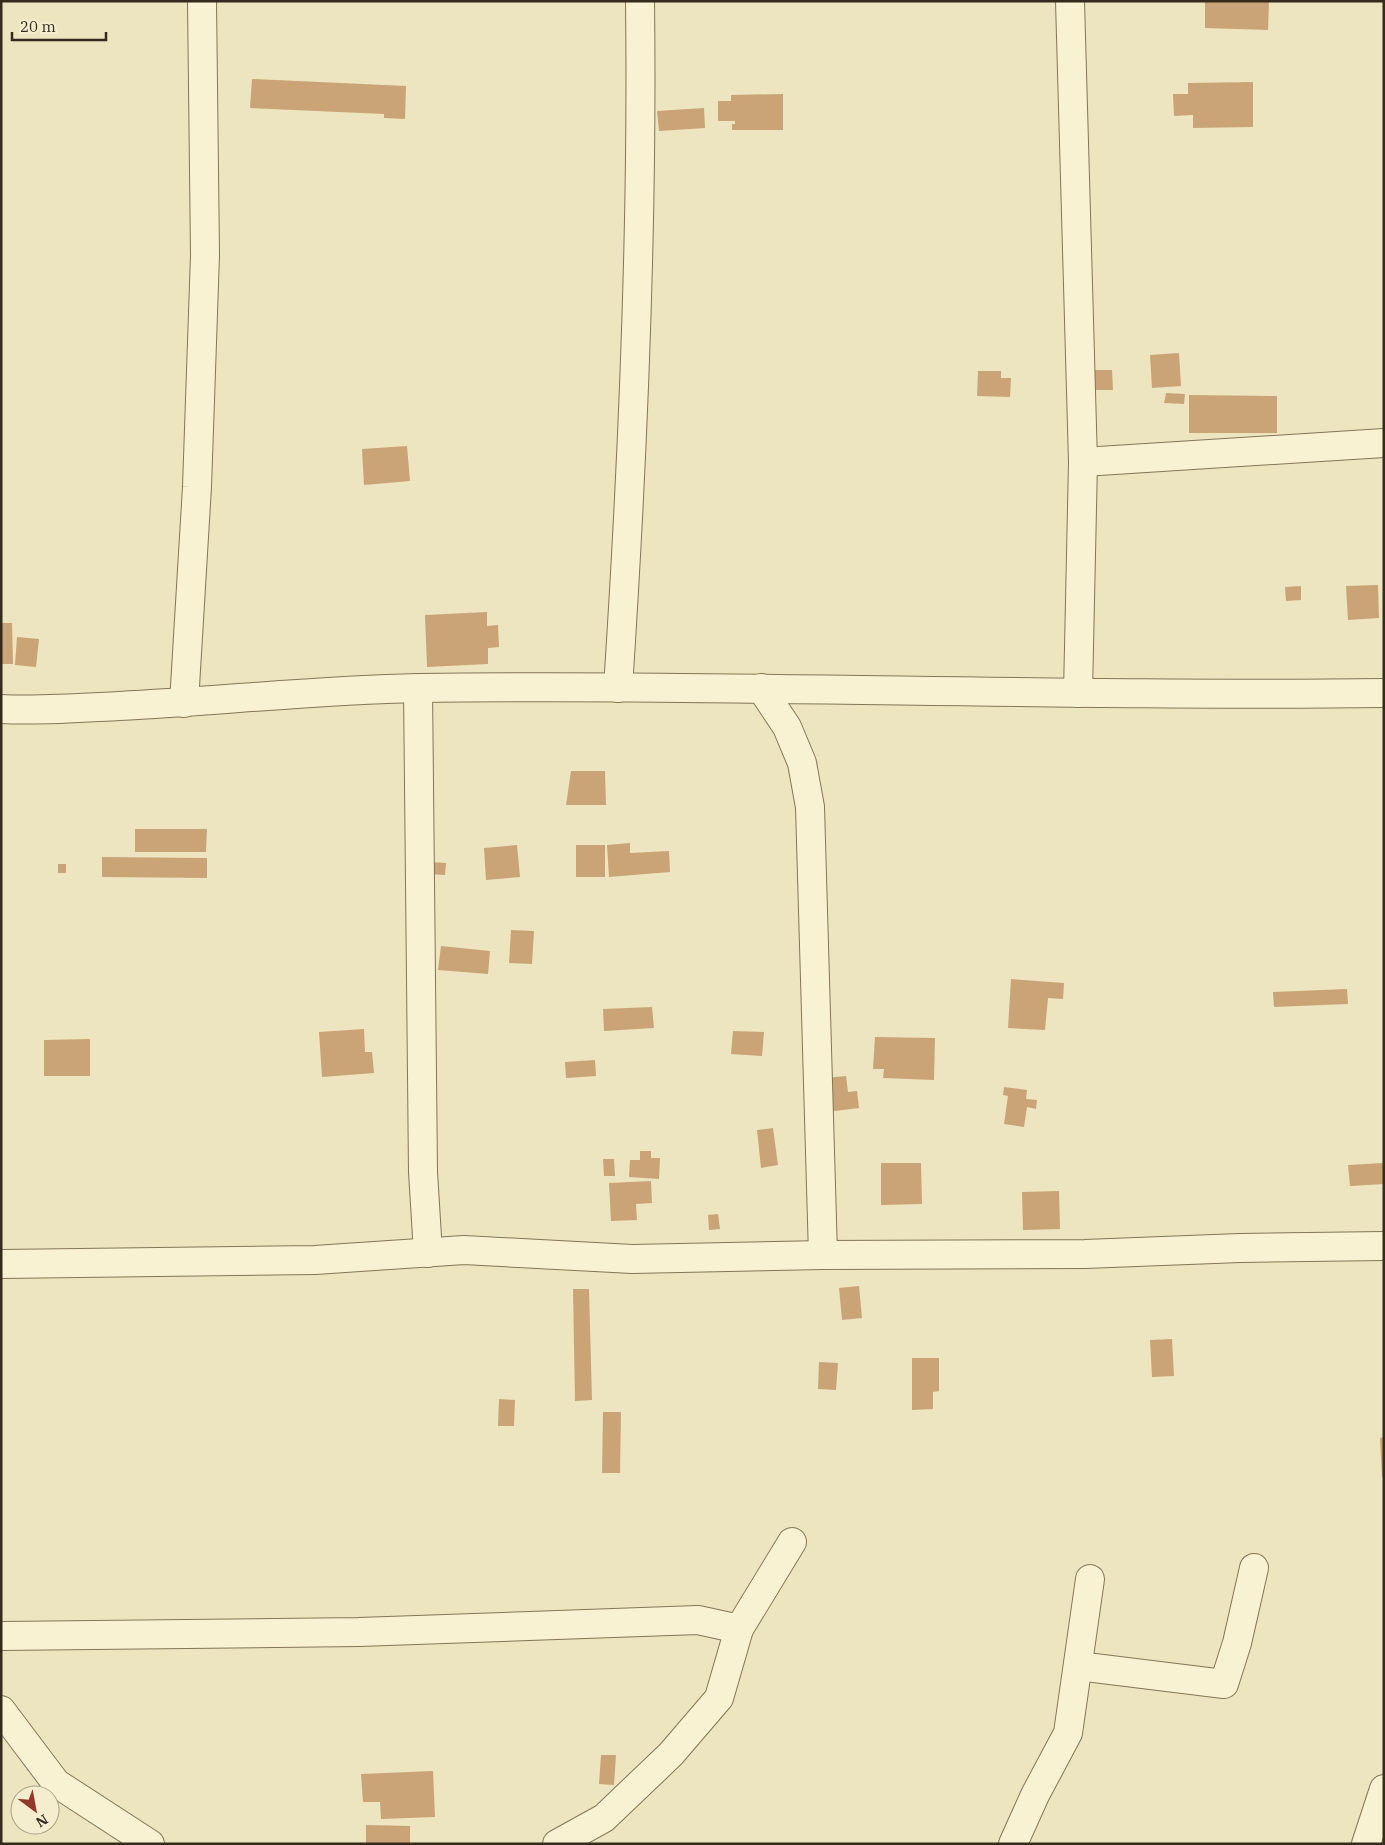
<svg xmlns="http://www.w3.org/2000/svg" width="1385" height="1845" font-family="'IBM Plex Serif',serif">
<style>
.building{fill:#caa476}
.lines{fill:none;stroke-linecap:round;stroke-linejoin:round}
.minor-casing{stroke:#847658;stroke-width:30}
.minor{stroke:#f8f1d2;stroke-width:28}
</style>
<rect width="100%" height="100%" fill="#ece5bf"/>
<g class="building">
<polygon points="1205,1 1269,1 1268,30 1205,28"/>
<polygon points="252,79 406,86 405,119 384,118 384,114 250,108"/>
<polygon points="1253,82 1253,127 1193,128 1193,115 1174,116 1173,94 1188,94 1188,83"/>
<polygon points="783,94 783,130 732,130 732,124 735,124 735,121 718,121 718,101 731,101 731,95"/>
<polygon points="704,108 705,128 659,131 657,111"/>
<polygon points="1179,353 1181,386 1152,388 1150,355"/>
<polygon points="1088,370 1112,370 1113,390 1087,390"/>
<polygon points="978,371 1001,371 1001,378 1011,378 1010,397 977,396"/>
<polygon points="1166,393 1185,394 1184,404 1164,403"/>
<polygon points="1189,395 1277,396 1277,433 1189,433"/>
<polygon points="407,446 410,481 364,485 362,449"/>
<polygon points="1378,585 1379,618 1348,620 1346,586"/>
<polygon points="1301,586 1301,600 1286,601 1285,587"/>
<polygon points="487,612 487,626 498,625 499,647 488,648 488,664 427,667 425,615"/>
<polygon points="1,623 12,623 13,664 1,664"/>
<polygon points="17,637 39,639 36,667 15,665"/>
<polygon points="571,771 605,771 606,805 566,805"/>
<polygon points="135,829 207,829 206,852 135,852"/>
<polygon points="630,843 630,853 669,851 670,872 609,877 607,845"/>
<polygon points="517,845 520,877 486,880 484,848"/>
<rect x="576" y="845" width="29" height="32"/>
<polygon points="102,857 207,858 207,878 102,877"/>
<polygon points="429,862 446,863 445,875 428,874"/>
<rect x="58" y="864" width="8" height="9"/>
<polygon points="511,930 534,931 532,964 509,963"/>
<polygon points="441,946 490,951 488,974 438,970"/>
<polygon points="1011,979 1064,983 1063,999 1048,998 1045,1030 1008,1028"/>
<polygon points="1347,989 1348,1004 1274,1007 1273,992"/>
<polygon points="652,1007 654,1028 604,1031 603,1009"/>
<polygon points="364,1029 365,1052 372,1052 374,1073 322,1077 319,1032"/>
<polygon points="733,1031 764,1032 762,1056 731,1054"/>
<polygon points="875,1037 935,1038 934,1080 883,1078 884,1069 873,1069"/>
<polygon points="90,1039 90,1076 44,1076 44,1040"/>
<polygon points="595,1060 596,1076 566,1078 565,1062"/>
<polygon points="846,1076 848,1092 857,1091 859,1108 827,1112 824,1078"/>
<polygon points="1004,1087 1027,1090 1026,1099 1037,1100 1036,1109 1027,1107 1024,1127 1004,1124 1008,1096 1003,1095"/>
<polygon points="773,1128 778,1165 761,1168 757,1130"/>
<polygon points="640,1151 651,1151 651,1158 660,1158 659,1179 629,1177 630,1160 640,1160"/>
<polygon points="603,1159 614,1159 615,1176 604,1176"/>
<polygon points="881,1163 921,1163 922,1204 881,1205"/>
<polygon points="1384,1163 1384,1184 1350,1186 1348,1165"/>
<polygon points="651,1181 652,1203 636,1204 637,1220 611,1221 609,1183"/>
<polygon points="1059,1191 1060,1229 1023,1230 1022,1192"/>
<polygon points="718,1214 720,1229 709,1230 708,1215"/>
<polygon points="859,1286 862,1318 842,1320 839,1288"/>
<polygon points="573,1289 589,1289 592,1400 575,1401"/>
<polygon points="1172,1339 1174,1376 1152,1377 1150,1340"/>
<polygon points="912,1358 939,1358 939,1391 933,1392 933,1409 912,1410"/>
<polygon points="819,1362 838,1363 836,1390 818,1389"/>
<polygon points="499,1399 515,1400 514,1426 498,1426"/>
<polygon points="603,1412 621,1412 620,1473 602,1473"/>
<polygon points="1384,1437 1384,1476 1382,1477 1380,1438"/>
<polygon points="601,1755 616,1755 614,1785 599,1784"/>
<polygon points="433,1771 435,1817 381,1819 380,1802 363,1802 361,1774"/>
<polygon points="366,1825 410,1826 410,1844 366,1844"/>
</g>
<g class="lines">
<defs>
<g id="minor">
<polyline points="1070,1 1083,462 1078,693"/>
<polyline points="1083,462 1384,443"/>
<polyline points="418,688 423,1172 428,1253"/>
<path d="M618,688c15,-229 25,-457 22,-687"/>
<polyline points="761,688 787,727 802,763 810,807 823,1255"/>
<polyline points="184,703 197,487 205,255 202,1"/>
<path d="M1,709c40,2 79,-1 118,-3 100,-5 199,-16 299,-18 322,-4 644,9 966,5"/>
<polyline points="1,1264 315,1260 464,1250 632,1259 823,1255 1085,1254 1240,1248 1384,1246"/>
<polyline points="1,1636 359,1632 698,1620 739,1629"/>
<polyline points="1078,1666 1224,1684 1237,1643 1254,1568"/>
<polyline points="1,1710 56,1783 150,1844"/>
<polyline points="557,1844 604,1818 671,1754 719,1698 739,1629 792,1542"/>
<polyline points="1013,1844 1035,1795 1068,1733 1090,1579"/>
<polyline points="1366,1844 1384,1789"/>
</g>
</defs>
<use href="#minor" class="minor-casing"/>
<use href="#minor" class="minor"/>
</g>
<rect width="1385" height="1845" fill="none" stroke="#342b1c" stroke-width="5"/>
<g transform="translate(35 1810) rotate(148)"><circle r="24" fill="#f4eece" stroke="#a7a087"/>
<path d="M0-4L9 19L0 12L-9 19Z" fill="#92372a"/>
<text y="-8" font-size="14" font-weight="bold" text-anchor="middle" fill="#342b1c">N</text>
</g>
<path d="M12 32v8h94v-8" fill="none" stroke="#342b1c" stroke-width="2.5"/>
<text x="20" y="32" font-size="15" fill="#342b1c" stroke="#f4eece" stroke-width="4" paint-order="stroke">20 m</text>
</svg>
